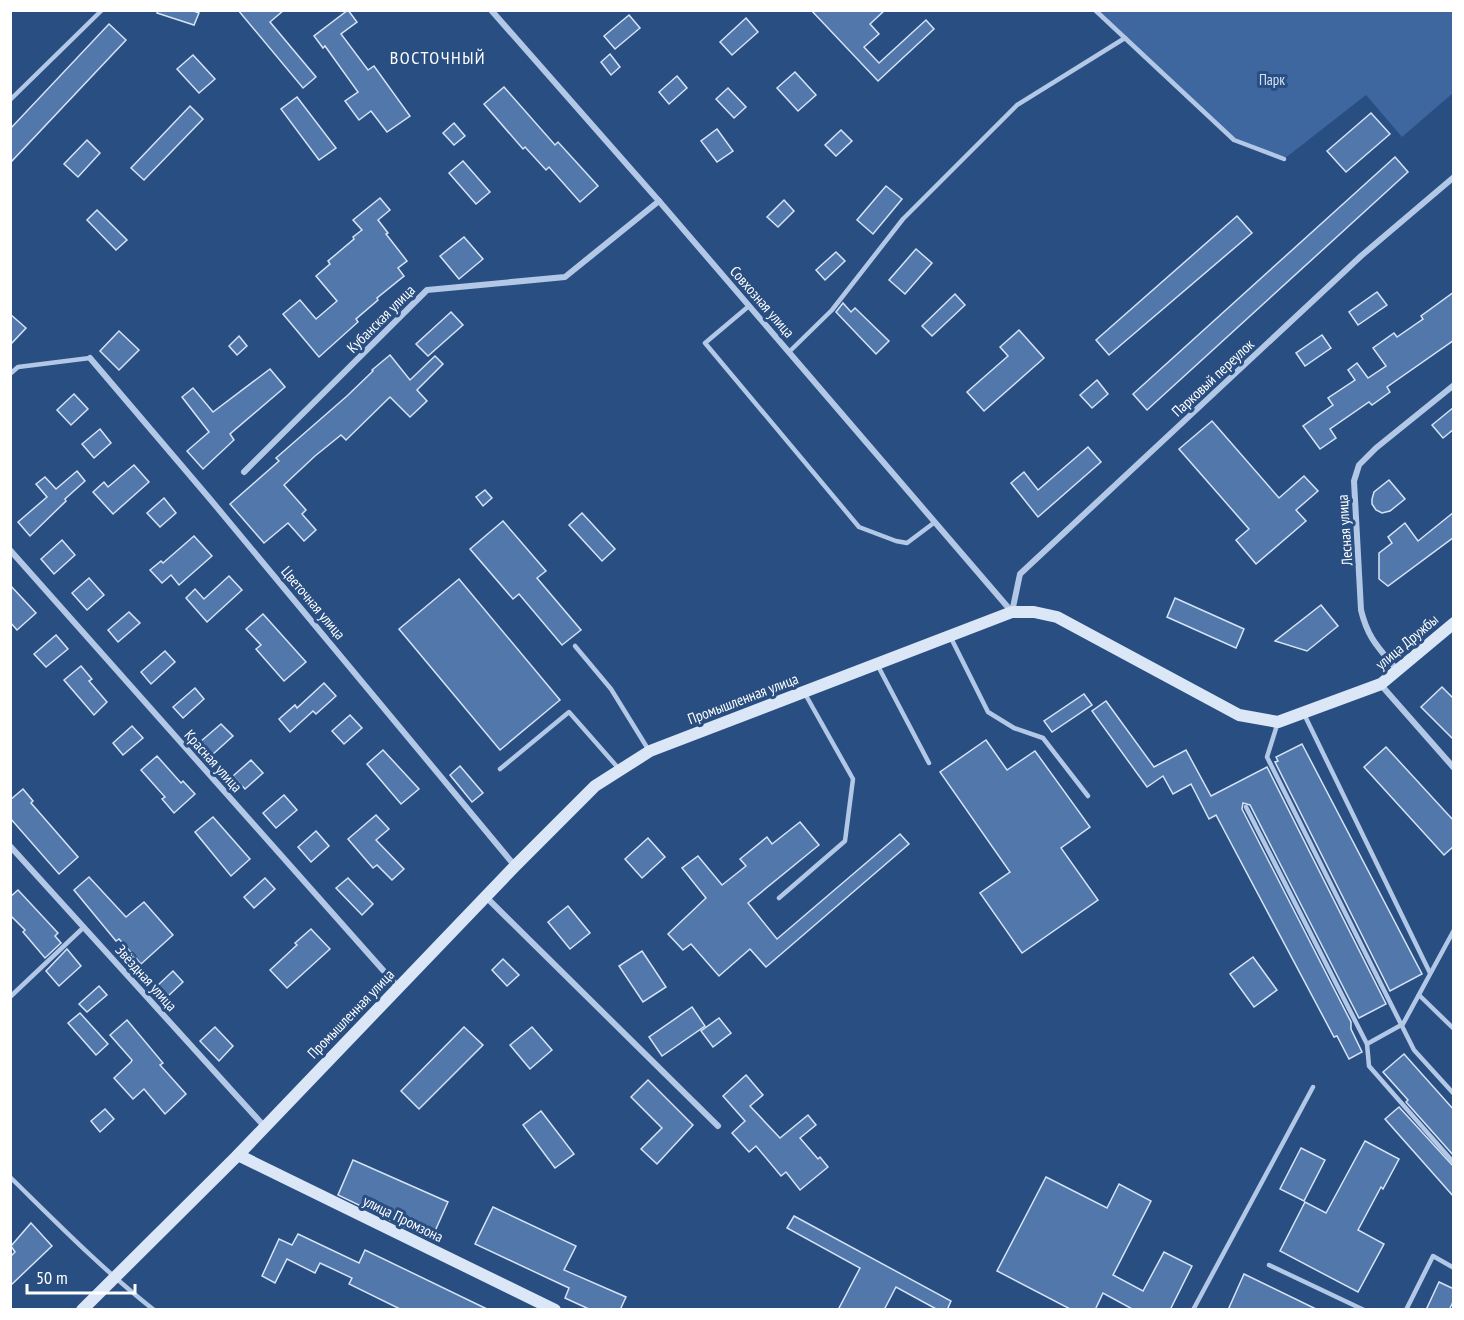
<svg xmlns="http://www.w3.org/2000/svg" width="1464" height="1320" font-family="'PT Sans Narrow',sans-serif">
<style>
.green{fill:#3e679f}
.building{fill:#5177ab;stroke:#d5e3f5;stroke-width:1.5}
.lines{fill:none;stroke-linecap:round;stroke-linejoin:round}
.service{stroke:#b2c8e6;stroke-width:4.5}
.minor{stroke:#b2c8e6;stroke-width:6}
.secondary{stroke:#dbe6f6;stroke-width:12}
.labels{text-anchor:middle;stroke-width:6;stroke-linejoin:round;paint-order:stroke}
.park-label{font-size:15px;fill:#d5e3f5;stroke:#294e82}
.street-label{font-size:15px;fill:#fff;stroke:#294e82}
.quarter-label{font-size:18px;letter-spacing:1.5px;fill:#fff;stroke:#294e82}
</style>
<rect width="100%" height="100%" fill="#294e82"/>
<polygon class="green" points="1095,11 1453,11 1453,93 1402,137 1366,95 1284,159 1234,140"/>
<g class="building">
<polygon points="158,10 191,10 199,13 194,25 157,13"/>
<polygon points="238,10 284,10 270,22 316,77 303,88"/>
<polygon points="348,10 357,22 341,34 368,70 374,66 410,116 387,132 371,111 359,120 345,101 358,92 325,46 323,48 314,36"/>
<polygon points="811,10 885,10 870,24 879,34 864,47 879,63 926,20 934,29 878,81"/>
<polygon points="629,15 640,28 615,49 604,36"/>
<polygon points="746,18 758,32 732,55 720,42"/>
<polygon points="109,24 126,40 10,163 10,129"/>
<polygon points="610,54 620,67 611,75 601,62"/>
<polygon points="193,55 215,79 199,93 177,69"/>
<polygon points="795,72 816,95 798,111 777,88"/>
<polygon points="677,76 687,88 669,104 659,92"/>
<polygon points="504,87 555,145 558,142 598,186 580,202 549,167 546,170 525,147 523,149 484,104"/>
<polygon points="728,88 746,107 734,118 716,99"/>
<polygon points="297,97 336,148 319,160 281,109"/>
<polygon points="190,106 203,119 144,180 131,168"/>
<polygon points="1371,113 1390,134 1346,172 1327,151"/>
<polygon points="454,123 465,136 454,145 443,133"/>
<polygon points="717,129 733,151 717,162 701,141"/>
<polygon points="841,130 852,141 836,156 825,145"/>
<polygon points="87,140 100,153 78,177 64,164"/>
<polygon points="1395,157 1408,172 1147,410 1133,394"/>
<polygon points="463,161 490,192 476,204 449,173"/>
<polygon points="886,186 902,199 873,234 857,220"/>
<polygon points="380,198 390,210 378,220 388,233 386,234 407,261 398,268 404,276 377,298 378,300 356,319 358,322 319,357 283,314 300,300 316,319 337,301 316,276 330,264 328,261 354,239 353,237 362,230 353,220"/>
<polygon points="784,200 794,211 778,227 767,217"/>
<polygon points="97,210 127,240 116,250 87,220"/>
<polygon points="1237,216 1252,233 1109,355 1096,340"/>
<polygon points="464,237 483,259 459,279 440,256"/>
<polygon points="916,249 932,263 905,294 889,280"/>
<polygon points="836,252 845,261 825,280 816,270"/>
<polygon points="1377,292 1387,305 1358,325 1349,312"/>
<polygon points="1454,292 1454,340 1387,387 1390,392 1372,405 1369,402 1330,429 1336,438 1320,449 1303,426 1333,405 1328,398 1355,380 1348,370 1357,363 1368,378 1386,366 1373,348 1394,333 1397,337 1423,319 1421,316"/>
<polygon points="955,294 965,305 932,336 922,326"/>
<polygon points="843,303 851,312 855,308 889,341 876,354 836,312"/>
<polygon points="451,312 463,325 428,356 416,344"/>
<polygon points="10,314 26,328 10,345"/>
<polygon points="1019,330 1044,358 984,411 967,392 1008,356 1000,347"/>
<polygon points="119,331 139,350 119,370 100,351"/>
<polygon points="1322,335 1331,348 1305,366 1296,353"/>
<polygon points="239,336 247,346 237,355 229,346"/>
<polygon points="390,355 410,380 435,356 443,364 417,390 427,401 410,417 390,397 346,440 341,435 315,456 284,485 306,510 302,514 316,530 304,541 288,523 264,543 230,504 279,461 276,458 347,396 373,371 372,370"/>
<polygon points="270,369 285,387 230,434 234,440 203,469 187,451 209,432 182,397 193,388 213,412"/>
<polygon points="1097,380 1108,394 1092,408 1080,395"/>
<polygon points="74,394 88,409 71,425 57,410"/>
<polygon points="1454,407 1454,429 1443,438 1432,425"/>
<polygon points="1212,421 1279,498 1304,476 1318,491 1296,510 1306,521 1256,564 1236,540 1249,529 1179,449"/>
<polygon points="100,429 111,443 94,458 82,444"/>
<polygon points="1088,447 1101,462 1038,517 1011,483 1024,472 1038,490"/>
<polygon points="134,465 149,482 113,514 93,492 104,482 108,487"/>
<polygon points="77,471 85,481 65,499 66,501 30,536 18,522 47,497 36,484 45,477 56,489"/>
<polygon points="1389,480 1405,499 1390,511 1382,513 1376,510 1372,504 1372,499 1374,492"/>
<polygon points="485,490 492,498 483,506 476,497"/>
<polygon points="164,498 176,513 160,527 147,513"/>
<polygon points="1454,512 1454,537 1388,586 1379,579 1379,553 1392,543 1388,537 1405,523 1418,541"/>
<polygon points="582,513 615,549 602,561 569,525"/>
<polygon points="503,521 546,571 537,578 581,630 562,645 519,594 513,599 470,549"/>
<polygon points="194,536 212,556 179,585 171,575 162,583 150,570 161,561 163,563"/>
<polygon points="62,540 75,555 54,574 41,559"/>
<polygon points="229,576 242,590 207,622 186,598 195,589 204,599"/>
<polygon points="89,578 104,595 87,610 72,593"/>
<polygon points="459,579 560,700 500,750 399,629"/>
<polygon points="10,585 36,613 17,630 10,622"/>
<polygon points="1175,598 1244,629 1236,648 1167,617"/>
<polygon points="1321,605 1338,626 1307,651 1275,641"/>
<polygon points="129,612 140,623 118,642 108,630"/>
<polygon points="263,614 306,662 284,681 256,649 261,645 246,629"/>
<polygon points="56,635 68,649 46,667 34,654"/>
<polygon points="165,651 175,662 151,684 141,672"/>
<polygon points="81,666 92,679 89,681 107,702 94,715 64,680"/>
<polygon points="324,683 336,696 316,714 313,711 290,732 279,719 295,705 297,708"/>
<polygon points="1442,687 1454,699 1454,740 1421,707"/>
<polygon points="195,688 204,699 183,718 173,707"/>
<polygon points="1084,694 1092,705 1052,732 1044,721"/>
<polygon points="1106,701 1154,767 1186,750 1211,796 1267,767 1386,1004 1359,1018 1250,805 1243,803 1242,809 1351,1022 1351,1029 1362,1052 1349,1059 1337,1036 1334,1037 1216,815 1209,819 1191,784 1173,794 1163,776 1147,787 1092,711"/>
<polygon points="350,715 362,728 344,744 332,731"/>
<polygon points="221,724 233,736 212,755 200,742"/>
<polygon points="132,726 143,738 123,755 113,743"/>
<polygon points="986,740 1007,770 1035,751 1090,827 1061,848 1098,900 1022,953 980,893 1010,872 940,772"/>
<polygon points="1302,744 1422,974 1390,991 1275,762 1278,761 1276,757"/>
<polygon points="1386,747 1454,821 1454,846 1444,855 1364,767"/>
<polygon points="383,750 419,789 401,804 367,764"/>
<polygon points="157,756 181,783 183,781 195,794 174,813 162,799 165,797 141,770"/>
<polygon points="251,760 263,773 245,789 233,776"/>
<polygon points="460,766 483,793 472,802 450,775"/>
<polygon points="23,789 33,801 31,803 78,857 59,874 10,818 10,800"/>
<polygon points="284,795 297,810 276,828 263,813"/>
<polygon points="376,815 389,829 376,840 404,869 392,880 377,865 373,868 348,839"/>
<polygon points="213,817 250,859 231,876 195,832"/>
<polygon points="800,822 819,845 748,903 777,939 900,834 909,844 766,967 750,949 719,976 691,944 683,950 668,934 706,898 682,868 698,856 722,885 746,866 740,859 767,837 772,844"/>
<polygon points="316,831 329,846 311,862 298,847"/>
<polygon points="648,838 665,857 642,878 625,859"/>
<polygon points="89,877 126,917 144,902 173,935 141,964 119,939 116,941 74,890"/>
<polygon points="265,878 275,889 254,908 244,897"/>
<polygon points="348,878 373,904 362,915 336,888"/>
<polygon points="18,890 58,933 55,936 61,943 45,958 23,932 25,930 10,915 10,897"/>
<polygon points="568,906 590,933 570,949 548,922"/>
<polygon points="311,929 330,949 287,988 270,970 297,945 295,943"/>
<polygon points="67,949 81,966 59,986 46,971"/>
<polygon points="642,951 666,987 643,1002 619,966"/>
<polygon points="1253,957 1277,990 1254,1007 1230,974"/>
<polygon points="503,959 519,975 507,986 492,970"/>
<polygon points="173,971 183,982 167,997 157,986"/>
<polygon points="99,986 107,995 87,1012 79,1004"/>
<polygon points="692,1007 705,1026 662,1056 649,1037"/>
<polygon points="80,1013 108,1044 96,1055 68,1023"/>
<polygon points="719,1018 731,1033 713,1047 701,1031"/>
<polygon points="127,1020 163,1063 160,1065 186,1094 165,1114 144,1089 133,1099 114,1078 131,1062 132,1060 110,1035"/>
<polygon points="215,1027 233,1046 219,1061 200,1041"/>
<polygon points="464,1027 483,1045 419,1109 401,1091"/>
<polygon points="532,1027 552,1050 530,1069 510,1045"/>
<polygon points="1404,1054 1454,1110 1454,1156 1406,1102 1408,1100 1383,1072"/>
<polygon points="746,1075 763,1095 750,1106 780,1138 808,1115 816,1125 800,1138 818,1159 820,1157 828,1167 800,1190 786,1172 781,1176 756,1146 749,1152 732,1133 745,1121 723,1096"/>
<polygon points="648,1080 693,1125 657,1164 641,1149 662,1128 631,1097"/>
<polygon points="1399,1107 1454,1167 1454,1197 1385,1119"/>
<polygon points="105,1109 114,1119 100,1132 91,1121"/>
<polygon points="541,1111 574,1154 555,1168 523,1125"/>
<polygon points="1365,1141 1399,1159 1383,1189 1381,1187 1358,1230 1384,1244 1358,1292 1280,1251 1305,1202 1326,1213"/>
<polygon points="1301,1148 1325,1160 1304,1201 1280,1189"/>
<polygon points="353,1160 448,1202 431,1240 338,1195"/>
<polygon points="1046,1177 1107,1208 1119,1184 1151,1201 1113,1275 1143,1291 1164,1252 1192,1266 1170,1310 1134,1310 1103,1293 1095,1310 1072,1310 997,1271"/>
<polygon points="493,1207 576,1246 564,1270 626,1297 620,1310 591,1310 565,1298 569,1288 475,1244"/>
<polygon points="794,1216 951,1301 947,1310 938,1310 896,1287 884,1310 838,1310 860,1268 787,1228"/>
<polygon points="31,1223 52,1246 10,1286 10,1257 15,1252 11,1246"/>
<polygon points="298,1234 359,1263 365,1250 489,1310 402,1310 349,1284 352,1278 320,1263 315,1273 287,1259 275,1283 262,1276 279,1239 292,1245"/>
<polygon points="1244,1274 1318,1310 1228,1310"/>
<polygon points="1439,1282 1454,1289 1454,1300 1449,1310 1426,1310"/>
</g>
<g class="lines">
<g class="service">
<polyline points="1095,10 1234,140 1284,159"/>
<polyline points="10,100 102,10"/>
<polyline points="749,306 705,343 859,527 896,541 907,543 935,522"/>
<polyline points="789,352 832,310 903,219 1017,105 1125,38"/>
<polyline points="10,374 18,367 90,358"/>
<polyline points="951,638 988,712 1014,728 1043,738 1088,796"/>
<polyline points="575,646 611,689 648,749"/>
<polyline points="878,666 929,763"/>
<polyline points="1304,714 1430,973"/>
<polyline points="1278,722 1267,757 1414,1050 1454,1094"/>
<polyline points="500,769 569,712 620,770"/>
<polyline points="1246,807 1367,1044 1369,1066 1454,1163"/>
<polyline points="779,898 845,841 853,779 804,692"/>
<polyline points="1419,995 1454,1029"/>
<polyline points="10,997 84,927"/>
<polyline points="1367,1044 1403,1024 1454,930"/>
<path d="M10,1177c47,46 92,92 144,133"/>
<polyline points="1269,1265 1364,1310"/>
<polyline points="1193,1310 1313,1087"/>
<polyline points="1406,1310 1433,1256 1454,1268"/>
</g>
<g class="minor">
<polyline points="491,10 659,201 1012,612"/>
<polyline points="90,358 210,499 515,866"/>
<polyline points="244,472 427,290 565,277 659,201"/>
<polyline points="10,550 398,987"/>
<polyline points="1012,612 1020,574 1361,256 1454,177"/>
<path d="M1397,670c-18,-22 -29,-31 -36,-60l-7,-129 5,-16 17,-17 78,-63"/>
<polyline points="1381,685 1454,768"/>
<polyline points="10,846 264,1126"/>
<polyline points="486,897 718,1126"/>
</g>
<g class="secondary">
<polyline points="238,1155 555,1310"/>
<polyline points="82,1310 238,1155 515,866 595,786 650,751 1012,612 1034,612 1057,617 1239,715 1278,722 1381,684 1454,623"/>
</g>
</g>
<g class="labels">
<g class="park-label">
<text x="1272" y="85">Парк</text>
</g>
<g class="street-label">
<text transform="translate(762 302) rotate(49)" y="5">Совхозная улица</text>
<text transform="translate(381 319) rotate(-45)" y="5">Кубанская улица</text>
<text transform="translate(1213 378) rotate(-43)" y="5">Парковый переулок</text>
<text transform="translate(1345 530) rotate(-94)" y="5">Лесная улица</text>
<text transform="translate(313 603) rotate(50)" y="5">Цветочная улица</text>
<text transform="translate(1407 642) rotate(-40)" y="5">улица Дружбы</text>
<text transform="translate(743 699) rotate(-21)" y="5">Промышленная улица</text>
<text transform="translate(213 761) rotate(48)" y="5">Красная улица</text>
<text transform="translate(146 978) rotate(48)" y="5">Звёздная улица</text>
<text transform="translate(351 1014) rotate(-46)" y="5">Промышленная улица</text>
<text transform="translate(403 1219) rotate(26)" y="5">улица Промзона</text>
</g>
<g class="quarter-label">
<text x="438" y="64">ВОСТОЧНЫЙ</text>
</g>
</g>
<rect width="1464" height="1320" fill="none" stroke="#ffffff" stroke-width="24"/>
<path d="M27 1284v9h108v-9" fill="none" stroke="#ffffff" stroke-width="3"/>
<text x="36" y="1284" font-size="18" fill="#ffffff" stroke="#294e82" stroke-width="4.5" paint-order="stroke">50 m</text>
</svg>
